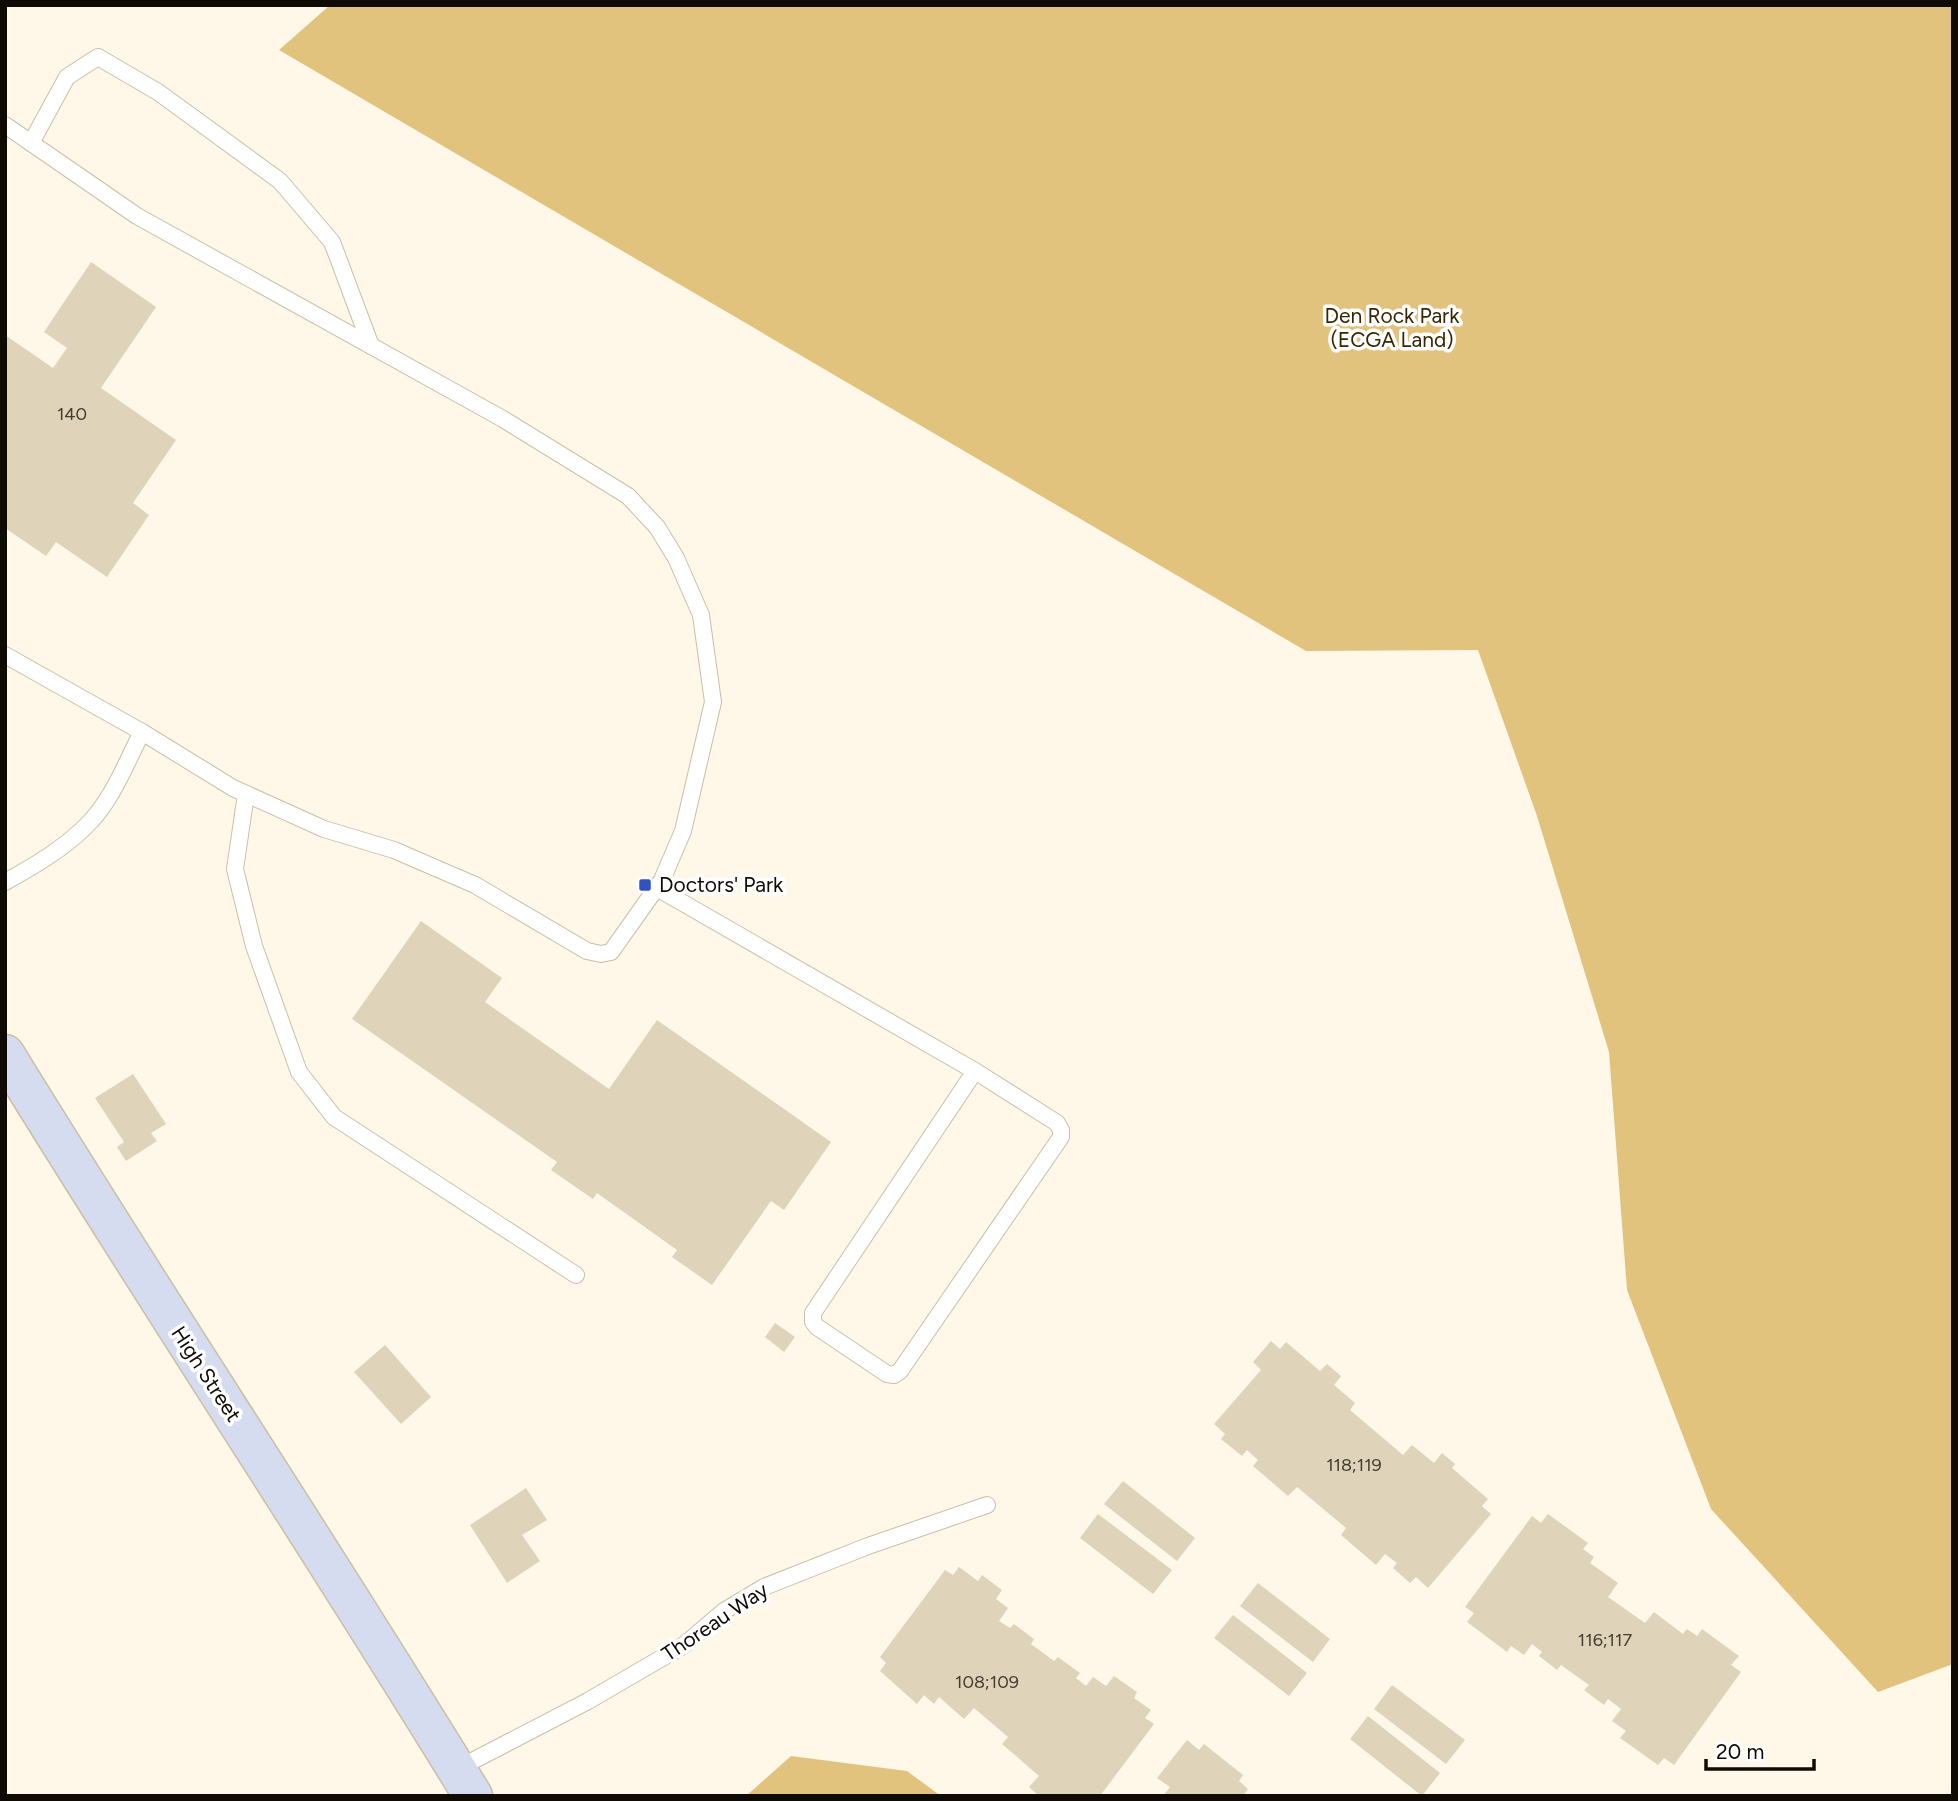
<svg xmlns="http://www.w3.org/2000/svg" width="1958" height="1801" font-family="Figtree,sans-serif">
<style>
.green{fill:#e1c37e}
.building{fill:#dfd3b9}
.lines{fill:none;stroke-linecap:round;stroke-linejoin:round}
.service-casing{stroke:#cabfa5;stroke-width:18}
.secondary-casing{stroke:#cabfa5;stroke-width:41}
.service{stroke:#fff;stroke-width:16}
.secondary{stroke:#d5dcf0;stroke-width:38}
.poi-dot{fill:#3152c3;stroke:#fff;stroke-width:2.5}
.labels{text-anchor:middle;stroke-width:7;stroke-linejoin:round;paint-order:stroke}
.number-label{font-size:18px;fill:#433d31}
.park-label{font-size:21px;fill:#362700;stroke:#fff}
.poi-label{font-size:21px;fill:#0f0b04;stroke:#fff;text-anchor:start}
.street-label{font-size:21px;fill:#0f0b04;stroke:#fff}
</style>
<rect width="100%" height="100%" fill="#fff8e8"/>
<g class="green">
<polygon points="330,5 1953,5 1953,1664 1878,1692 1711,1509 1627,1290 1609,1052 1537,816 1478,650 1306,651 279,50"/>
<polygon points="791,1756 907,1771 941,1796 746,1796"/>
</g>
<g class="building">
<polygon points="91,262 156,307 101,388 176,440 133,503 149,515 107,577 56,542 46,556 5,528 5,335 53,368 67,348 44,332"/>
<polygon points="421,921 502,978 485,1002 609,1089 657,1020 831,1142 784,1210 771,1201 712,1285 672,1257 677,1250 597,1193 593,1199 551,1170 557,1162 352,1019"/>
<polygon points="133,1074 166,1124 151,1133 157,1141 126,1161 117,1147 124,1142 95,1098"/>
<polygon points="775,1323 795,1337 784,1352 765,1337"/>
<polygon points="1271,1341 1280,1349 1286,1342 1320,1371 1327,1364 1341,1376 1334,1385 1355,1403 1350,1410 1403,1455 1412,1445 1434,1463 1442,1453 1455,1464 1452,1468 1488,1499 1482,1506 1491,1514 1428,1588 1416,1577 1410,1583 1393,1568 1397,1563 1385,1554 1376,1565 1341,1535 1346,1528 1297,1487 1288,1496 1253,1466 1258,1460 1247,1450 1242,1456 1221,1439 1225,1434 1214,1424 1261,1370 1253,1362"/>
<polygon points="385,1345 431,1397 401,1424 354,1372"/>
<polygon points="1123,1481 1195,1538 1177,1561 1104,1504"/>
<polygon points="526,1488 547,1520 522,1535 540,1561 507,1583 470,1525"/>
<polygon points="1098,1514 1172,1570 1153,1594 1080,1538"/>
<polygon points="1548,1514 1588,1543 1583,1549 1594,1557 1590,1563 1618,1583 1608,1597 1645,1623 1654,1612 1683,1634 1687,1629 1697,1636 1702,1629 1739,1656 1731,1665 1741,1672 1674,1765 1664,1758 1658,1765 1620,1738 1626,1731 1612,1721 1621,1709 1608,1699 1604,1705 1584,1690 1589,1685 1561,1665 1557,1670 1539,1656 1542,1652 1532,1644 1524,1655 1511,1646 1507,1652 1467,1622 1474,1613 1465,1607 1532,1516 1541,1523"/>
<polygon points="959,1567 978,1581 982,1575 1002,1590 996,1599 1008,1608 999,1621 1010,1628 1014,1624 1034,1639 1031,1644 1054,1661 1058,1657 1080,1673 1076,1678 1086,1686 1093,1677 1106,1686 1114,1676 1137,1692 1134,1698 1151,1710 1145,1718 1154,1724 1100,1796 1039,1796 1029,1787 1039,1776 1002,1744 1008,1737 974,1708 964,1719 939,1697 934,1704 924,1695 917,1704 880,1671 886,1663 880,1657 945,1570 953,1575"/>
<polygon points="1258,1583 1330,1639 1313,1662 1240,1606"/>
<polygon points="1233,1615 1307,1673 1289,1696 1214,1638"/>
<polygon points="1392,1685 1465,1740 1446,1764 1374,1709"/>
<polygon points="1368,1716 1440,1773 1422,1796 1350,1739"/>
<polygon points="1187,1740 1199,1750 1204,1744 1243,1775 1239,1781 1248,1789 1243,1796 1163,1796 1170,1787 1157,1778"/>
</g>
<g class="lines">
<defs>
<g id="service">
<polyline points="5,125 137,216 503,419 628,496 657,527 676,558 701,615 713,702 683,831 662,880 611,952 601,954 587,951 475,885 394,850 324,829 233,788 142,732 5,655"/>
<polyline points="31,143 67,77 98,57 158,92 280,181 332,242 371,346"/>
<polyline points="246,794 235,869 254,946 299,1072 334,1117 576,1275"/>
<path d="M5,882c29,-16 58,-33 81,-56 26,-25 40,-63 56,-94"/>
<polyline points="657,888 975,1071 1057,1123 1061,1130 1061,1137 900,1371 894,1375 887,1374 817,1327 813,1322 813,1313 975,1071"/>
<polyline points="457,1769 588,1701 684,1645 724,1611 764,1587 868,1546 987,1505"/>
</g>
<path id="secondary" d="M5,1054c153,249 315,492 468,742"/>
</defs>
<use href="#service" class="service-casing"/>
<use href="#secondary" class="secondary-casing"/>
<use href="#service" class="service"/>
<use href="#secondary" class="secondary"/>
</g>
<rect class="poi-dot" x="638" y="878" width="14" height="14" rx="3.5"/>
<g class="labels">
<g class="number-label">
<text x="72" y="420">140</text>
<text x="1354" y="1471">118;119</text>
<text x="1605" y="1646">116;117</text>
<text x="987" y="1688">108;109</text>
</g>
<g class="park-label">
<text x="1392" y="323">Den Rock Park<tspan x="1392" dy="24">(ECGA Land)</tspan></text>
</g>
<g class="poi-label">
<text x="659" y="892">Doctors' Park</text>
</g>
<g class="street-label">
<text transform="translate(206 1374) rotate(57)" y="7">High Street</text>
<text transform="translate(715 1622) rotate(-34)" y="7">Thoreau Way</text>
</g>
</g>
<rect width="1958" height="1801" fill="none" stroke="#0f0b04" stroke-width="14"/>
<path d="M1706 1759v10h108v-10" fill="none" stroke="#0f0b04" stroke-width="3.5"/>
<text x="1716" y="1759" font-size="21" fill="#0f0b04" stroke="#ffffff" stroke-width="5" paint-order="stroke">20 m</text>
</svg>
